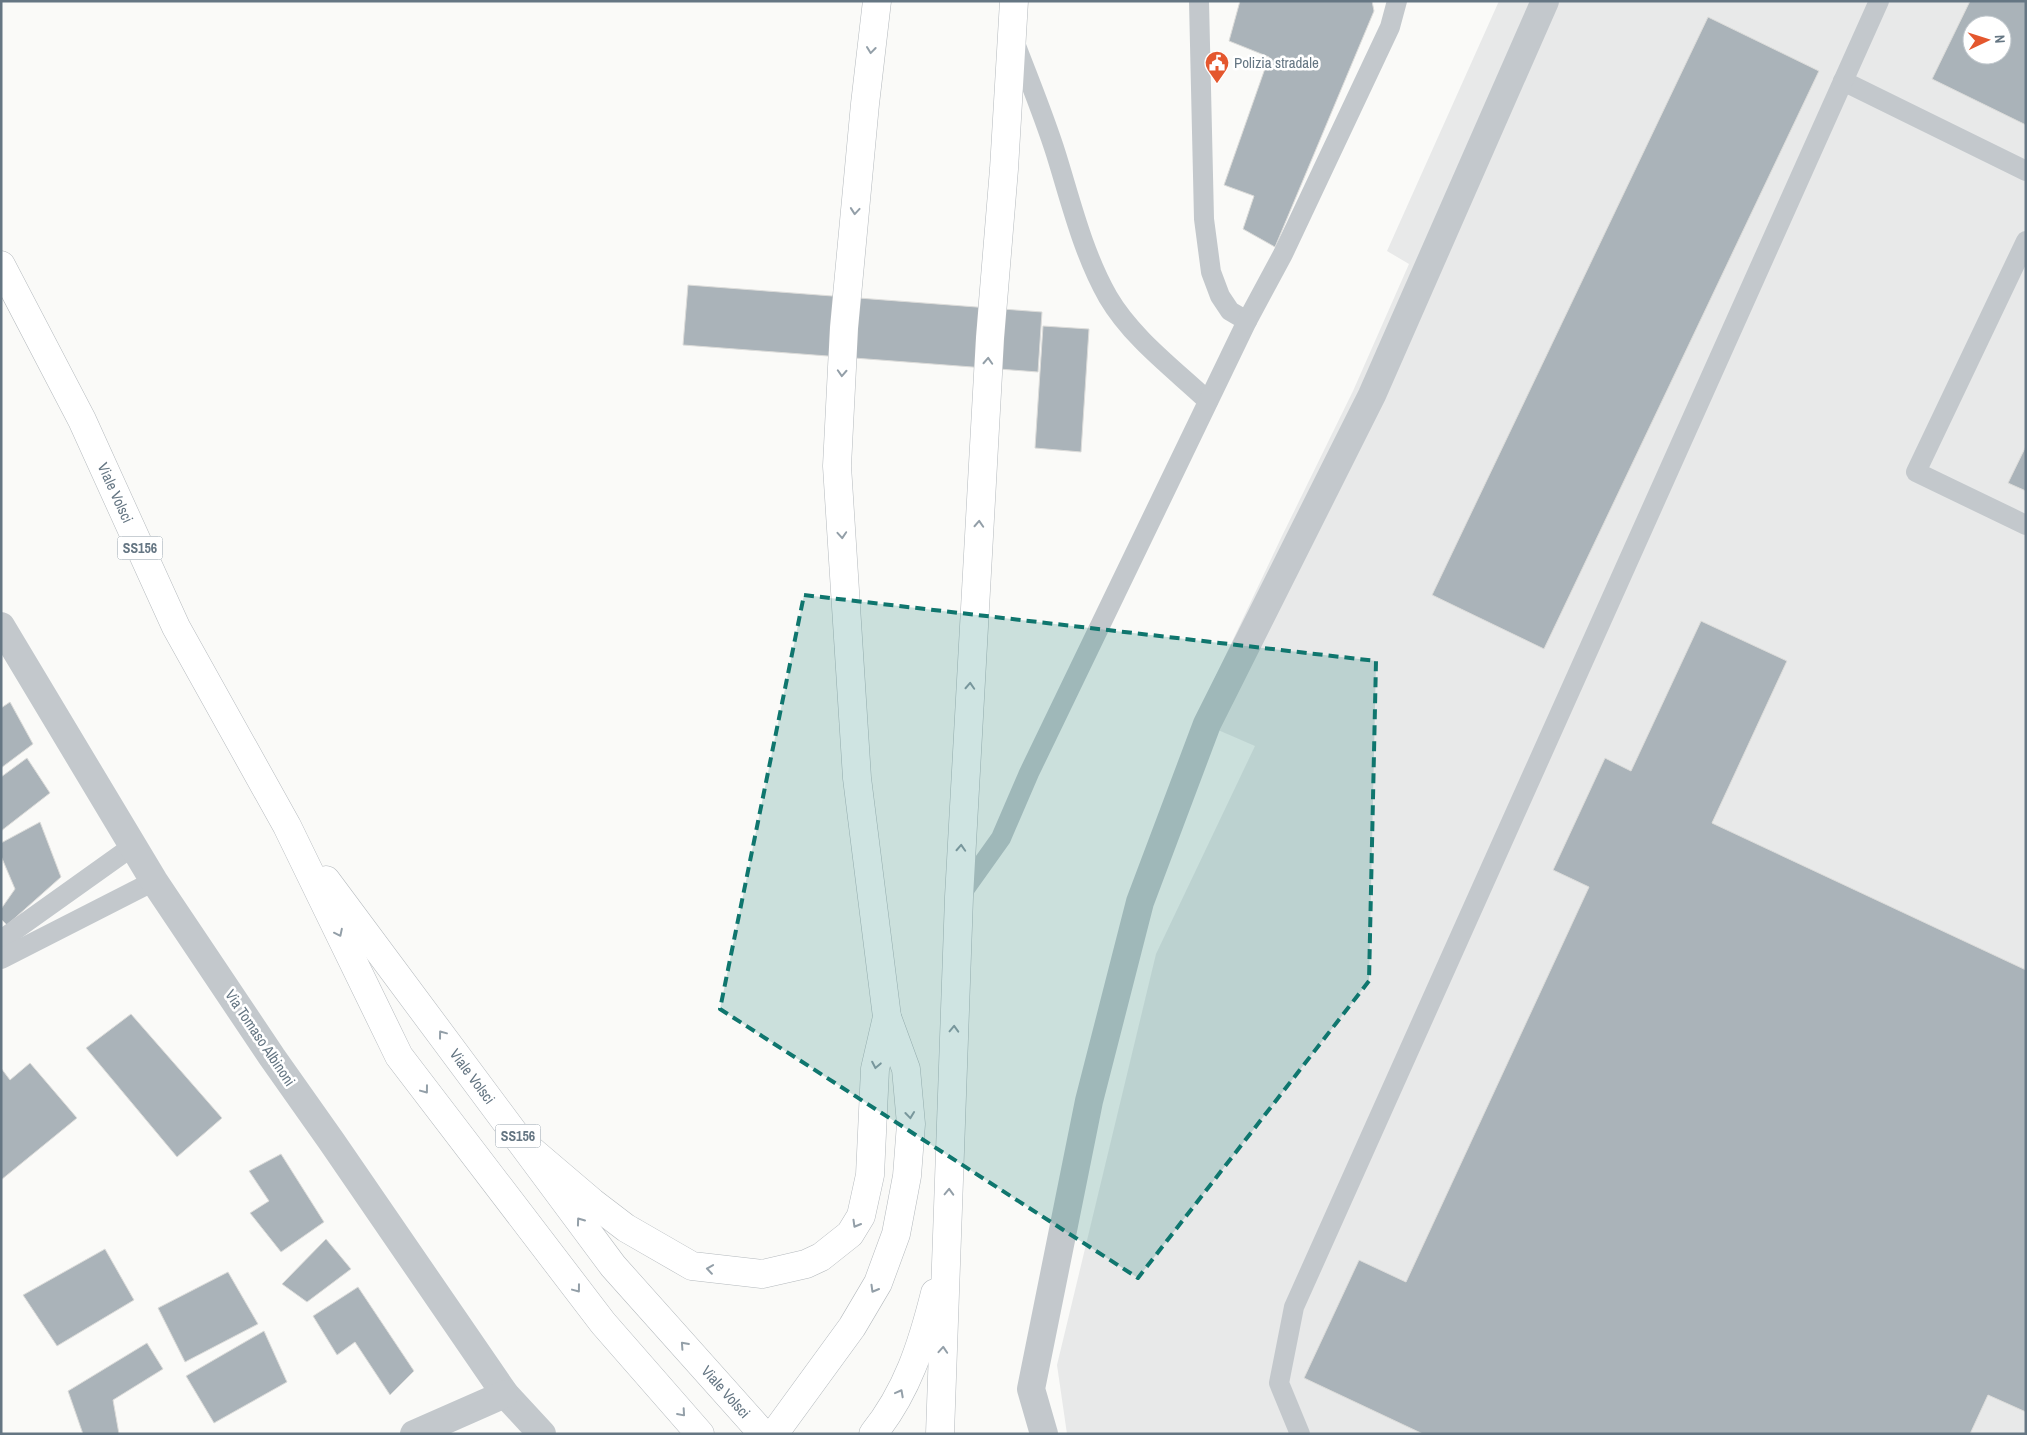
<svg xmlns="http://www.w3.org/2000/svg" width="2027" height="1435" font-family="'Archivo Narrow',sans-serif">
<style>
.built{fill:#e8e9e9;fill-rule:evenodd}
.building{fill:#aab3b9;stroke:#dcdcda;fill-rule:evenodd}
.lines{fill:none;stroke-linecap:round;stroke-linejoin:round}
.primary-casing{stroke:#b5babe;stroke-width:29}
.motorway-casing{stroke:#b4b9bd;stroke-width:29}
.service{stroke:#c3c8cc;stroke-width:20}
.minor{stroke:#c3c8cc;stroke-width:28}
.primary{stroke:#fff;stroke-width:28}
.motorway{stroke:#fff;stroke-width:28}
.oneway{stroke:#939fa8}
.marked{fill:#0f766e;fill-opacity:0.2;stroke:#0f766e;stroke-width:4;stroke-dasharray:10 6;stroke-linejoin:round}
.labels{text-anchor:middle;stroke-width:5;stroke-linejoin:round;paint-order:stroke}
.shield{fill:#fff;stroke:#939fa8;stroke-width:1}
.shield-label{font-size:14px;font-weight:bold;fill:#657683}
.poi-label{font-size:15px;fill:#657683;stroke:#fff;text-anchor:start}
.street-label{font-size:15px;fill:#657683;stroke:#fff}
</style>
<rect width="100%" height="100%" fill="#fafaf8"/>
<path class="built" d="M1499,1h527v1433h-959l-10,-69 99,-411 99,-208 -60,-26 86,-182 72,-147 56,-127 -22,-13zM1972,25h30v30h-30z"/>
<g class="building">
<polygon points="1240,1 1372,1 1374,11 1275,247 1243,229 1254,196 1224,185 1269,57 1229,41"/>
<path d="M1970,1h56v124l-94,-46zM1972,25h30v30h-30z"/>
<polygon points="1708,17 1819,71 1544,649 1432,595"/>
<polygon points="688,285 1042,312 1038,372 683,345"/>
<polygon points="1043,326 1089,329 1081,452 1035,448"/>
<polygon points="2026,446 2026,491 2008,483"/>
<polygon points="1701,621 1787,661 1712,823 2026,970 2026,1412 1988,1395 1970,1434 1423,1434 1304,1378 1359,1260 1406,1282 1589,887 1553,870 1605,758 1631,771"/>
<polygon points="10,702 33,744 1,768 1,708"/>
<polygon points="27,758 50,793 1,831 1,777"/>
<polygon points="40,822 61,877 7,925 1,919 1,909 15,889 1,856 1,843"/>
<polygon points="131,1014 222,1118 177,1157 86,1048"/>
<polygon points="30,1063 77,1118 1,1180 1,1068 10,1080"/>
<polygon points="281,1154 324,1222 281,1252 250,1213 269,1201 249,1171"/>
<polygon points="326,1239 351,1269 307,1302 282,1284"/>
<polygon points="105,1249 134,1300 57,1346 23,1295"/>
<polygon points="228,1272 258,1324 185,1362 158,1308"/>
<polygon points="358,1287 414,1371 390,1395 355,1342 337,1355 313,1316"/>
<polygon points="264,1331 287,1382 214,1423 186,1376"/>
<polygon points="147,1343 163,1369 113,1400 119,1434 83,1434 68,1391"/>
</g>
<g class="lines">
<defs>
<g id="primary">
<path id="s1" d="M1,265l81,155 94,207 111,199 112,230 204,267 97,111"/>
<path id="s2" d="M326,880l287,386 150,168"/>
</g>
<g id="motorway">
<polyline points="525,1145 592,1202 626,1228 692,1266 762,1274 806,1264 821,1257 850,1234 861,1216 870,1175 875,1069 887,1017"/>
<polyline points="774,1434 852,1327 878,1283 896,1234 907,1176 911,1124 906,1069 887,1017 857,778 837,466 844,328 865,104 877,1"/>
<path d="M873,1434c34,-42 49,-89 62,-141"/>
<polyline points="940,1434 959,897 990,338 1004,169 1014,1"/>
</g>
</defs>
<use href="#primary" class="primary-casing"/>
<use href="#motorway" class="motorway-casing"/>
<g class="service">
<polyline points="1199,1 1204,219 1211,272 1220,296 1230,311 1247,321"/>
<path d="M1015,43c14,37 29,73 41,111 15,48 27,99 52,143 24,41 66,72 100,104"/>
<polyline points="1843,81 2026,171"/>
<polyline points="2026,241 1916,472 2026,525"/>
<polyline points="959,897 1001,838 1029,773 1247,321 1283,254 1390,27 1397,1"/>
<polyline points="1,940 133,846"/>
<polyline points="1,959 154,881"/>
<polyline points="1300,1434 1279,1383 1294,1307 1879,1"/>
</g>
<g class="minor">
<polyline points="1,626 154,881 272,1057 332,1142 505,1394 542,1434"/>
<polyline points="414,1434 505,1394"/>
<polyline points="1044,1434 1031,1389 1089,1101 1140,902 1207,724 1372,395 1545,1"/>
</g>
<use href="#primary" class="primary"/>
<use href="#motorway" class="motorway"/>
</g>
<defs><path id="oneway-chevron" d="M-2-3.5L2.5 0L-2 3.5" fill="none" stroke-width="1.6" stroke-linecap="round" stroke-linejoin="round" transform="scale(1.25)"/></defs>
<g class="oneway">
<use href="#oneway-chevron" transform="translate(871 50) rotate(97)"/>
<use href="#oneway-chevron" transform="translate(855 211) rotate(95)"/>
<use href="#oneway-chevron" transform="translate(988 361) rotate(-87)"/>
<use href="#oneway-chevron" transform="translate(842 373) rotate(93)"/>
<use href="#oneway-chevron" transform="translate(979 524) rotate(-87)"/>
<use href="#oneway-chevron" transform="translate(842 535) rotate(86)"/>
<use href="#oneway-chevron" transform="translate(970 686) rotate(-87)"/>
<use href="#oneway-chevron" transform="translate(961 848) rotate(-87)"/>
<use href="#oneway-chevron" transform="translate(339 933) rotate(64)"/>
<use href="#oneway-chevron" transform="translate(954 1029) rotate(-88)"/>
<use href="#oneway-chevron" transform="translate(442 1034) rotate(-127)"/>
<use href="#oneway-chevron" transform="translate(876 1065) rotate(101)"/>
<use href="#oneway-chevron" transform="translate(425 1090) rotate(53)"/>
<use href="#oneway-chevron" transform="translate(910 1115) rotate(84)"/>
<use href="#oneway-chevron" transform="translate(949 1192) rotate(-88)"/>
<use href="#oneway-chevron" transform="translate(580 1221) rotate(-126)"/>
<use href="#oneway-chevron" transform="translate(856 1224) rotate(120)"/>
<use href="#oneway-chevron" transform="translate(710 1269) rotate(-172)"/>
<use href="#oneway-chevron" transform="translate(577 1289) rotate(53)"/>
<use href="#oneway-chevron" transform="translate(874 1289) rotate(120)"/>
<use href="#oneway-chevron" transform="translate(684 1345) rotate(-132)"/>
<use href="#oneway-chevron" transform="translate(943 1350) rotate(-86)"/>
<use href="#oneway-chevron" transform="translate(900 1393) rotate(-62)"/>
<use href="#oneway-chevron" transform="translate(682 1413) rotate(49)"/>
</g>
<path class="marked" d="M804,595l572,66 -7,320 -231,297 -418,-269z"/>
<defs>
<symbol id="civic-pin" viewBox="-11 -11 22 30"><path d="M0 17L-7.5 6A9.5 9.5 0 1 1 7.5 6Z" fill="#e4572e" stroke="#fff"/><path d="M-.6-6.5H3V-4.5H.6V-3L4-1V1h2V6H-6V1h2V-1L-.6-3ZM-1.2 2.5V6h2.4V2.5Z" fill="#fff"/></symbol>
</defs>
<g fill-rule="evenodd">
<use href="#civic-pin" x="1203" y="49" width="28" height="38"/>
</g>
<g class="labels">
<g class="shield">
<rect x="117.5" y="536.5" width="45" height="23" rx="4"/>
<rect x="495.5" y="1124.5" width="45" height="23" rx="4"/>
</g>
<g class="shield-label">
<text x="140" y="553">SS156</text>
<text x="518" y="1141">SS156</text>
</g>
<g class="poi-label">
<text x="1234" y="68">Polizia stradale</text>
</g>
<g class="street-label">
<text dy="5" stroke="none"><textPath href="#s1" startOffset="255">Viale Volsci</textPath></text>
<text transform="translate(260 1038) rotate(56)" y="5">Via Tomaso Albinoni</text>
<text dy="5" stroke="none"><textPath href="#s2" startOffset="245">Viale Volsci</textPath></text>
<text dy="5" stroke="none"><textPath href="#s2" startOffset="650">Viale Volsci</textPath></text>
</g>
</g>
<rect width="2027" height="1435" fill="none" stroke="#657683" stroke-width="5"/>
<g transform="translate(1987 40) rotate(86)"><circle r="24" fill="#ffffff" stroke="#c1c8cd"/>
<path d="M0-4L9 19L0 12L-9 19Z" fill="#e4572e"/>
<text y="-8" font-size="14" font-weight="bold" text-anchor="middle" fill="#657683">N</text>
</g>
</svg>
